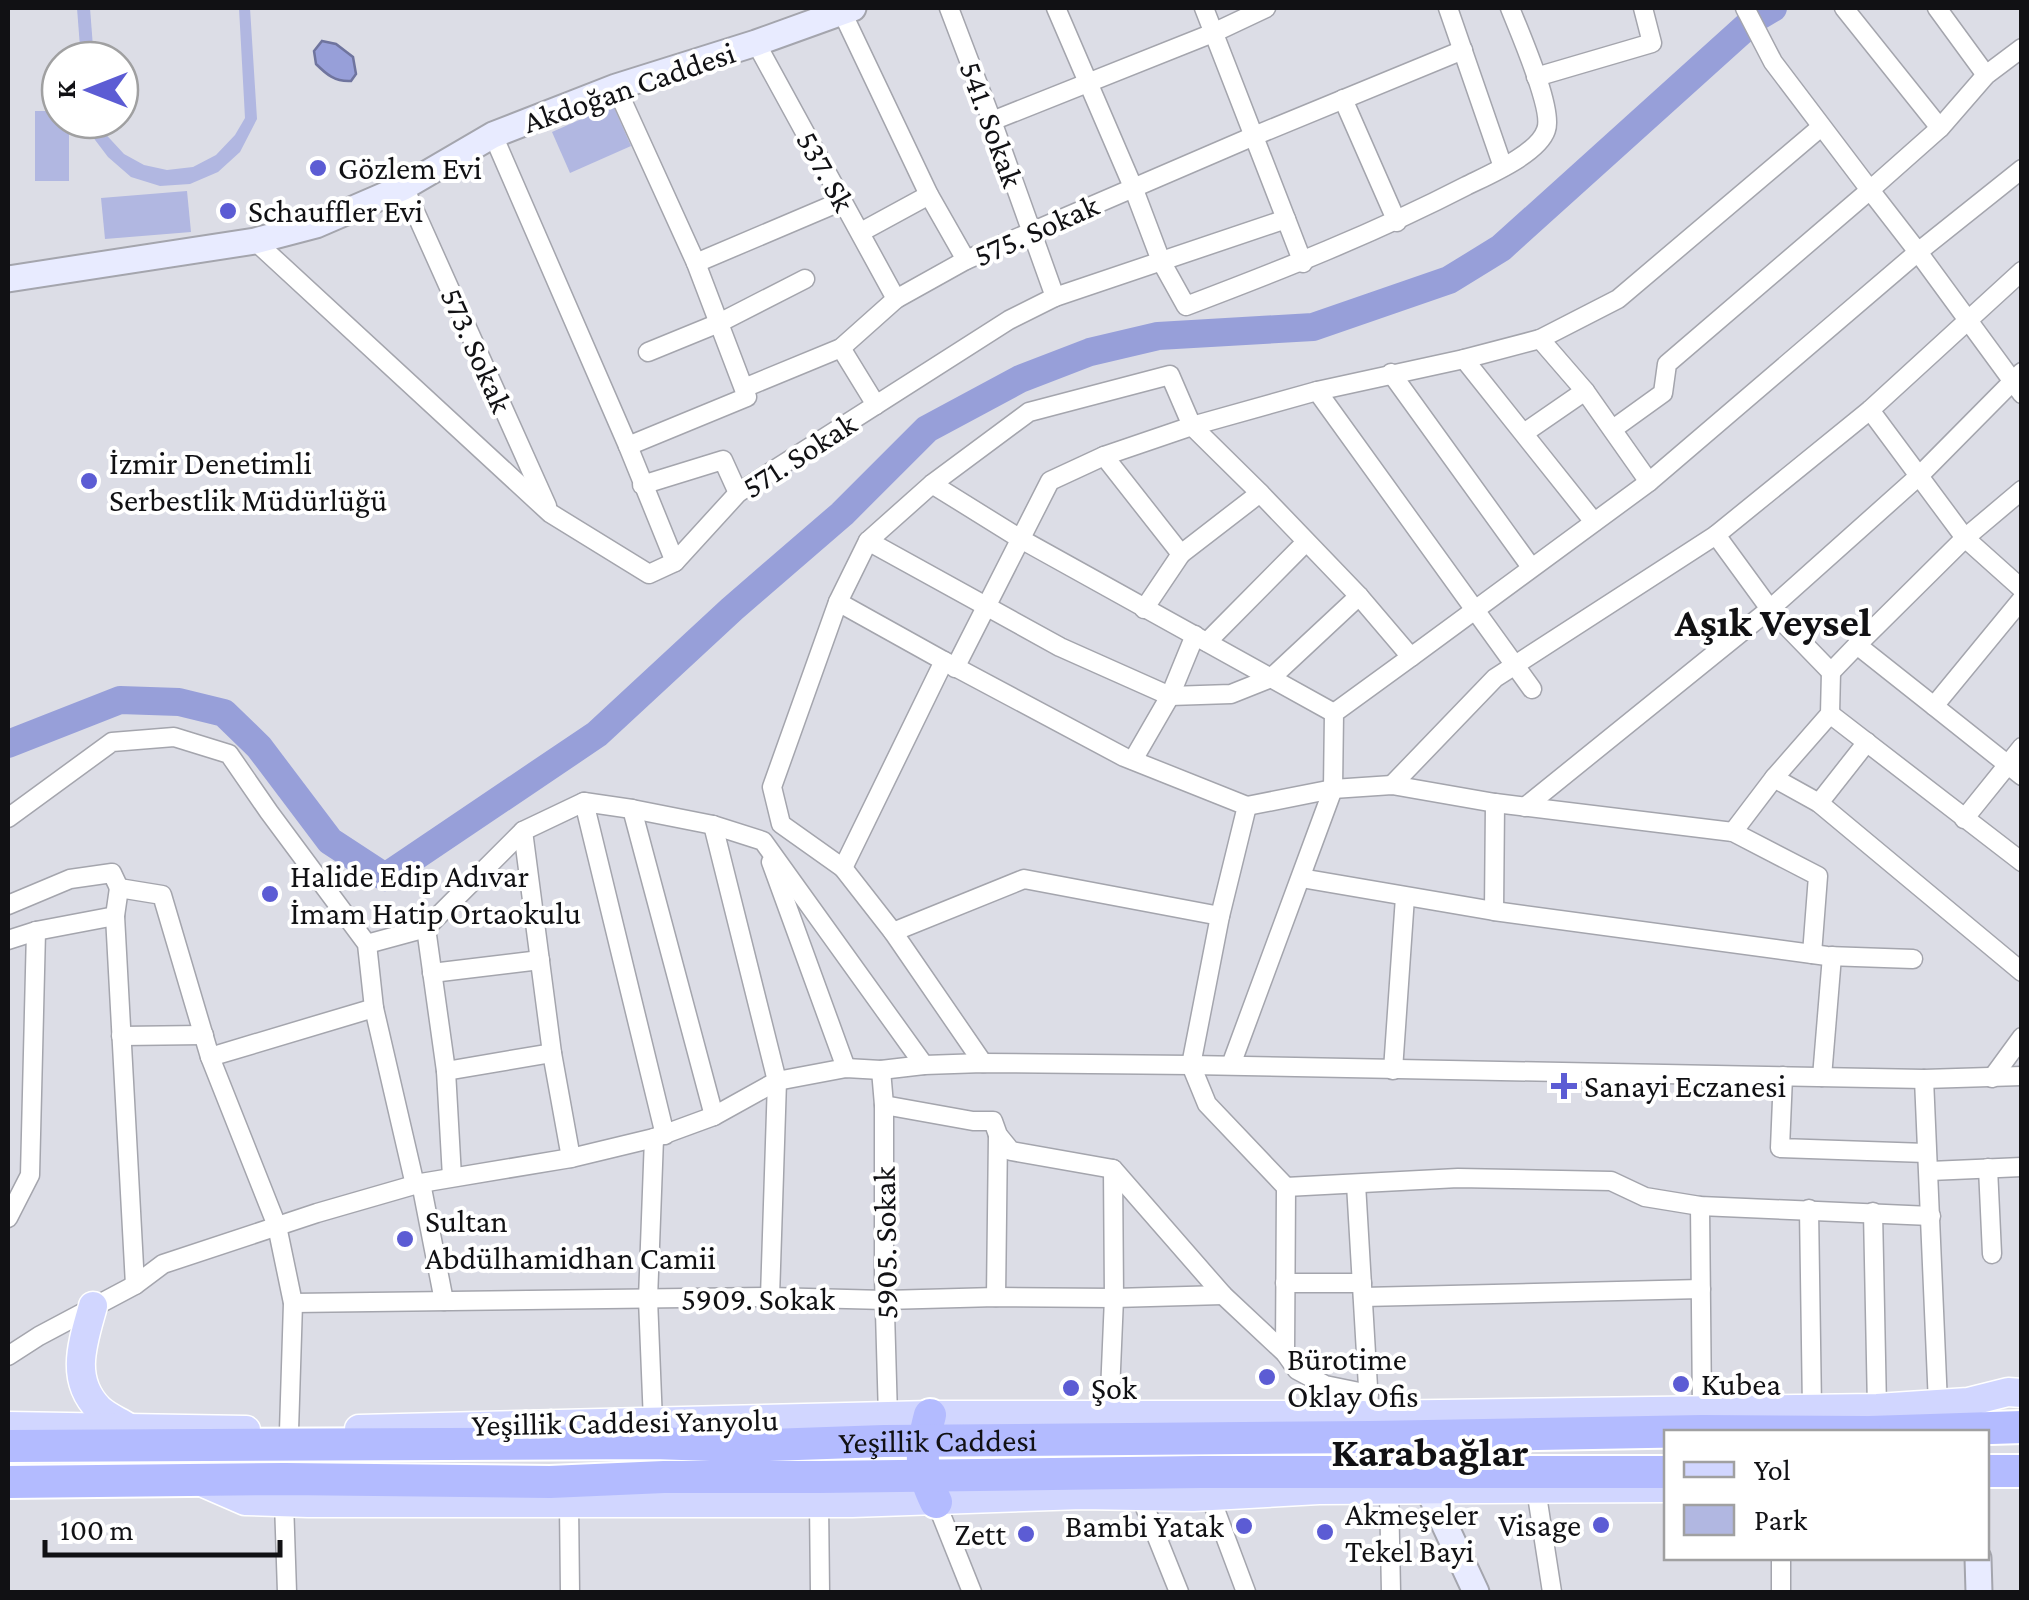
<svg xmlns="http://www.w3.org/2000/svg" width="2029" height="1600" font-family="'Crimson Pro',serif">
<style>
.green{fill:#b1b7e1}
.water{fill:#979fd9;stroke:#6f749e;stroke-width:2.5}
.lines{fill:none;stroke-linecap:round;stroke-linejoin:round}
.river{stroke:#979fd9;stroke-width:28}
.street-casing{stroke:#a4a5ad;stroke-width:21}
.secondary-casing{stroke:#a4a5ad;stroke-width:29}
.primary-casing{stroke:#fff;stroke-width:31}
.highway-casing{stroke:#fff;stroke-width:36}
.street{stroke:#fff;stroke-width:18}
.secondary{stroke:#e8ebff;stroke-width:25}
.primary{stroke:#d1d6ff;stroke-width:28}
.highway{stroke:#b3bbff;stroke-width:32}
.poi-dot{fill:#5c5cd4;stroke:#fff;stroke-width:4}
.labels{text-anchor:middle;stroke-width:8;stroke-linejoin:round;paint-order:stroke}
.street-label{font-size:32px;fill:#111114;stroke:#fff}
.poi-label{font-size:32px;fill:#111114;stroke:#fff;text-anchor:start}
.district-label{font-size:42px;font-weight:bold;fill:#111114;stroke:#fff}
</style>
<rect width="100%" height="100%" fill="#dcdde6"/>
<g class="green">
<polygon points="77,8 90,8 94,60 81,60"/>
<polygon points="239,8 250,8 257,119 240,152 218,172 190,184 160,186 131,177 108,157 86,128 85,120 99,120 100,128 124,154 144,165 167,170 193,167 216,155 235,135 245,118"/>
<polygon points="613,105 631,146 570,173 552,132"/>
<polygon points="35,111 60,111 60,120 69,120 69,181 35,181"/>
<polygon points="187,191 191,232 105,239 101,198"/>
</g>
<path class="water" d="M322,41l14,3 17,13 3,17 -5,7c-16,1 -25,-7 -35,-17l-2,-13z"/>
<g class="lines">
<polyline class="river" points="8,744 120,700 179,702 224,713 259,747 330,841 385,877 597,734 732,609 842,514 927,429 1020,379 1090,352 1158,336 1313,327 1449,280 1501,248 1756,18 1773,8"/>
<defs>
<g id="street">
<polyline points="949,8 992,121 1055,297"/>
<path d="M1056,8l77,179 28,74 25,45c95,-36 189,-73 280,-120 22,-11 72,-32 80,-56 8,-20 -27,-99 -36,-122"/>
<polyline points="1204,8 1286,219"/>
<polyline points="1448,8 1503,167"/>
<polyline points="1745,8 1773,62 1870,190 1940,128 1986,75 2022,48"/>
<polyline points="1844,8 1940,128"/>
<polyline points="1937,8 1986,75"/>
<polyline points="842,12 929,195 966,260"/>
<polyline points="756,43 896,299"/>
<polyline points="1536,77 1652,43 1643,8"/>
<polyline points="1343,99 1397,222"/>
<polyline points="992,121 1213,33 1266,8"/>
<polyline points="493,135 628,446 747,397 696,263 616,87"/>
<polyline points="404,187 547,506"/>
<polyline points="861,232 929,195"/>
<polyline points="255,241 550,513 649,574 675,562 738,493 1009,320 1055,297 1286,219 1303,263"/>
<polyline points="696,263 842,201"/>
<polyline points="1540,339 1585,391 1649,482"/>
<polyline points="841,348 876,405"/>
<polyline points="648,352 719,323 805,279"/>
<polyline points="1464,359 1594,522"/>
<polyline points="1391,373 1531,567"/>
<polyline points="744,388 841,348 896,299 966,260 1254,136 1463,50"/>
<polyline points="1317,391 1464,359 1540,339 1618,299 1821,127"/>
<polyline points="1870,410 1965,538 2022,589"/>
<polyline points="1613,429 1663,393 1667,364 1870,190 1918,252 2022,169"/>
<polyline points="1524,433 1585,391"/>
<polyline points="628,446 675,562"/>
<polyline points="1104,456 1181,554 1144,609"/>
<polyline points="932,484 1019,538 1334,713"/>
<polyline points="642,485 723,460 738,493"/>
<polyline points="1716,535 1870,410 2022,271"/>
<polyline points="868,541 1060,647 1170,696 1231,694 1271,678 1359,596"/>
<polyline points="1181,554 1260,493"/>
<polyline points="2022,599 1934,706 2022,776"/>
<polyline points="838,602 944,661"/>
<polyline points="1207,642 1306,542"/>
<polyline points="955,668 1050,481 1104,456 1192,426 1317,391 1532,689"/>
<polyline points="1934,706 1857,645 1965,538 2022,490"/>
<polyline points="1830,714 2022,862"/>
<polyline points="1133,760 1170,696 1195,635"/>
<polyline points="1774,778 1819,803 2022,972"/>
<polyline points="1392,785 1495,678 1716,535 1770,609 1831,672 1857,645"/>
<polyline points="584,802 665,1135"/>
<polyline points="1819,803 1867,742"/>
<polyline points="1247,806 1333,789 1392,785 1495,803 1733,832 1818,876 1812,954"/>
<polyline points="1525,807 1770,609 1920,475 2022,372"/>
<polyline points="632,809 714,1116"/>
<polyline points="8,818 112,742 174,737 229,754 269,812 367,944 374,1008 415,1185"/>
<polyline points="1964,819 2022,747"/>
<polyline points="713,825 777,1081 770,1297"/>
<polyline points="523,831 552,1053 571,1158"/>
<polyline points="1733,832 1774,778 1830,714 1831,672"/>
<polyline points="771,862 846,1068"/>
<polyline points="843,868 893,932 983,1063"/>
<polyline points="1301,878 1494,911 1827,956 1913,959"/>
<polyline points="8,905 70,879 112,873 119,888"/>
<polyline points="1494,911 1495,803"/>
<polyline points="426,928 446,1071 452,1177"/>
<polyline points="893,932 1024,879 1220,916"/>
<polyline points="8,940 36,931 115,916"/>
<polyline points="367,944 426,928 523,831 584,802 632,809 713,825 763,841 924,1065"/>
<polyline points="432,973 540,960"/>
<polyline points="121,1036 204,1035"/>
<polyline points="210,1057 374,1008"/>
<polyline points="1231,1065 1333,789 1334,713 1411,657"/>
<polyline points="881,1070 884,1105 884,1277 888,1417"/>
<polyline points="1393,1070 1405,897"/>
<polyline points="446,1071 552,1053"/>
<polyline points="1783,1076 1780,1148 1926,1153"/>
<polyline points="1822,1077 1832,956"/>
<polyline points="1992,1078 2022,1037"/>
<polyline points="1924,1079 1938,1404"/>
<polyline points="884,1105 973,1121 993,1121 998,1135 1011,1151 1113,1169 1223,1295 1285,1353 1297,1370 1325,1385 1369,1394"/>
<polyline points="1988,1168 1992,1254"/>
<polyline points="1930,1171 2022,1167"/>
<polyline points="421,1183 444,1301"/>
<polyline points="1356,1184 1369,1404"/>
<polyline points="1286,1187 1458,1178 1611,1181 1645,1197 1700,1206 1931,1216"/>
<polyline points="1700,1206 1702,1409"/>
<polyline points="1809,1209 1812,1409"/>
<polyline points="1873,1212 1877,1408"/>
<polyline points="8,1218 30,1175 36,931"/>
<polyline points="1285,1283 1362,1283"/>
<polyline points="135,1285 115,916 119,888 162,895 210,1057 277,1226 293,1303 289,1431"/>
<polyline points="996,1297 998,1135"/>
<polyline points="1363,1297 1701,1289"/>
<polyline points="293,1303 770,1297 885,1300 996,1297 1114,1298 1223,1295"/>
<polyline points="1285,1353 1286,1187 1207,1104 1191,1065 1220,916 1247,806 1124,757 944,661 843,868 781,824 772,787 838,602 868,541 932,484 1029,412 1170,375 1192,426 1260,493 1359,596 1411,657 1649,482 1918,252 2022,394"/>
<polyline points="8,1356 39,1336 135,1285 163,1264 317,1213 421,1183 571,1158 654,1138 714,1116 777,1081 846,1068 881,1070 924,1065 983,1063 1191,1065 1924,1079 2022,1076"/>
<polyline points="1109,1416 1114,1298 1113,1169"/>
<polyline points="653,1422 648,1299 654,1138"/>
<polyline points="1536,1489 1552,1592"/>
<polyline points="1389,1490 1391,1592"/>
<polyline points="1140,1495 1179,1592"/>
<polyline points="1210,1496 1246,1592"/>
<polyline points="284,1502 287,1592"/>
<polyline points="819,1502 820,1592"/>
<polyline points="936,1502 972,1592"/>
<polyline points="569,1504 570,1592"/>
<polyline points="1781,1592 1781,1558"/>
</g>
<g id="secondary">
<polyline points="8,279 255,241 316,225 404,187 493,135 616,87 756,43 853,8"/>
<polyline points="1429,1491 1476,1592"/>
<polyline points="1978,1558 1979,1592"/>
</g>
<g id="primary">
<path d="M93,1306c-10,36 -24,73 6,103 7,7 19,12 27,17"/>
<polyline points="8,1426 246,1430"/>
<polyline points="359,1429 930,1415 1370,1415 1877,1408 1968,1402 2008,1392 2022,1393"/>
<polyline points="199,1481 245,1501 308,1503 852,1503 1082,1495 1193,1497 1319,1490 1666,1488"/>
</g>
<g id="highway">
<path d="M930,1415c-10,37 -11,52 6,87"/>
<polyline points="1870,1432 2022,1427"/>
<path id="s1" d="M8,1446l646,-3 85,3 145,-5 487,-4 331,-6 163,1"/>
<polyline points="1986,1471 2022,1471"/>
<polyline points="8,1482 285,1479 550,1482 664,1477 820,1477 1201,1472 1666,1472"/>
</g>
</defs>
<use href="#street" class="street-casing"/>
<use href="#secondary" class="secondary-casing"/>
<use href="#primary" class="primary-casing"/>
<use href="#highway" class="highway-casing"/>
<use href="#street" class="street"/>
<use href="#secondary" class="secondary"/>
<use href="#primary" class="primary"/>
<use href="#highway" class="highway"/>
</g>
<g class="poi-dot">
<circle cx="318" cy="168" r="10"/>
<circle cx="228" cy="211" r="10"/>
<circle cx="89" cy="481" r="10"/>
<circle cx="270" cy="894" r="10"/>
<path d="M1559 1071h10v10h10v10h-10v10h-10v-10h-10v-10h10z"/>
<circle cx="405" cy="1239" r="10"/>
<circle cx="1267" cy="1377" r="10"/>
<circle cx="1681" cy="1384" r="10"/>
<circle cx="1071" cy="1388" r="10"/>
<circle cx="1601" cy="1525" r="10"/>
<circle cx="1244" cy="1526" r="10"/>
<circle cx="1325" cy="1532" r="10"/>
<circle cx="1026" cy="1534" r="10"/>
</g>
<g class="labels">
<g class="street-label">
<text transform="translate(629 87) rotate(-19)" y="11">Akdoğan Caddesi</text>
<text transform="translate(992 124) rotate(70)" y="11">541. Sokak</text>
<text transform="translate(826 171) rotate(61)" y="11">537. Sk</text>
<text transform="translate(1036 230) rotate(-24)" y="11">575. Sokak</text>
<text transform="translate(477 350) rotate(66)" y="11">573. Sokak</text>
<text transform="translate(799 455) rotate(-33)" y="11">571. Sokak</text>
<text transform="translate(885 1243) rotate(-91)" y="11">5905. Sokak</text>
<text x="758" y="1310">5909. Sokak</text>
<text transform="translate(625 1422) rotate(-1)" y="11">Yeşillik Caddesi Yanyolu</text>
<text dy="11" stroke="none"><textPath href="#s1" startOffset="930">Yeşillik Caddesi</textPath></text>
</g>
<g class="poi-label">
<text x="338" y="179">Gözlem Evi</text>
<text x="248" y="222">Schauffler Evi</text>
<text x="109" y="474">İzmir Denetimli<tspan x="109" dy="37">Serbestlik Müdürlüğü</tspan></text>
<text x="290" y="887">Halide Edip Adıvar<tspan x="290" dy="37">İmam Hatip Ortaokulu</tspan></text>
<text x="1584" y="1097">Sanayi Eczanesi</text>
<text x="425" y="1232">Sultan<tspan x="425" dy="37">Abdülhamidhan Camii</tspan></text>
<text x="1287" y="1370">Bürotime<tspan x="1287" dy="37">Oklay Ofis</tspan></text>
<text x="1701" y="1395">Kubea</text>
<text x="1091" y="1399">Şok</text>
<text x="1345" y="1525">Akmeşeler<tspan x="1345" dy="37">Tekel Bayi</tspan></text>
<text x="1581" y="1536" text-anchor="end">Visage</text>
<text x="1224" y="1537" text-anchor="end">Bambi Yatak</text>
<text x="1006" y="1545" text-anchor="end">Zett</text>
</g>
<g class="district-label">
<text x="1773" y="636">Aşık Veysel</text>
<text x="1430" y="1466">Karabağlar</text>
</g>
</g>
<rect width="2029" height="1600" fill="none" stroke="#111114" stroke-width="20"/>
<rect x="1664" y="1430" width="325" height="130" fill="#ffffff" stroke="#a0a0a1" stroke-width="2.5"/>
<rect x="1684" y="1462" width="50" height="15" fill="#d1d6ff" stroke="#a0a0a1" stroke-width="2.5"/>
<text x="1754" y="1480" font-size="30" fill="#111114">Yol</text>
<rect x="1684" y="1505" width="50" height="30" fill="#b1b7e1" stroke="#a0a0a1" stroke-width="2.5"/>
<text x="1754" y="1530" font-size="30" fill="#111114">Park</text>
<g transform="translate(90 90) rotate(270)"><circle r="48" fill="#ffffff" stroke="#a0a0a1" stroke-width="2.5"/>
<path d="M0-8L18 38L0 25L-18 38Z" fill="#5c5cd4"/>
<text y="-15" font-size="28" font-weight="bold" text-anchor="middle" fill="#111114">K</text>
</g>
<path d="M45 1540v15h235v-15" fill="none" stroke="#111114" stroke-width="5"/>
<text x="60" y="1540" font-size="30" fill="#111114" stroke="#ffffff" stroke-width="8" paint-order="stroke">100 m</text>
</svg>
